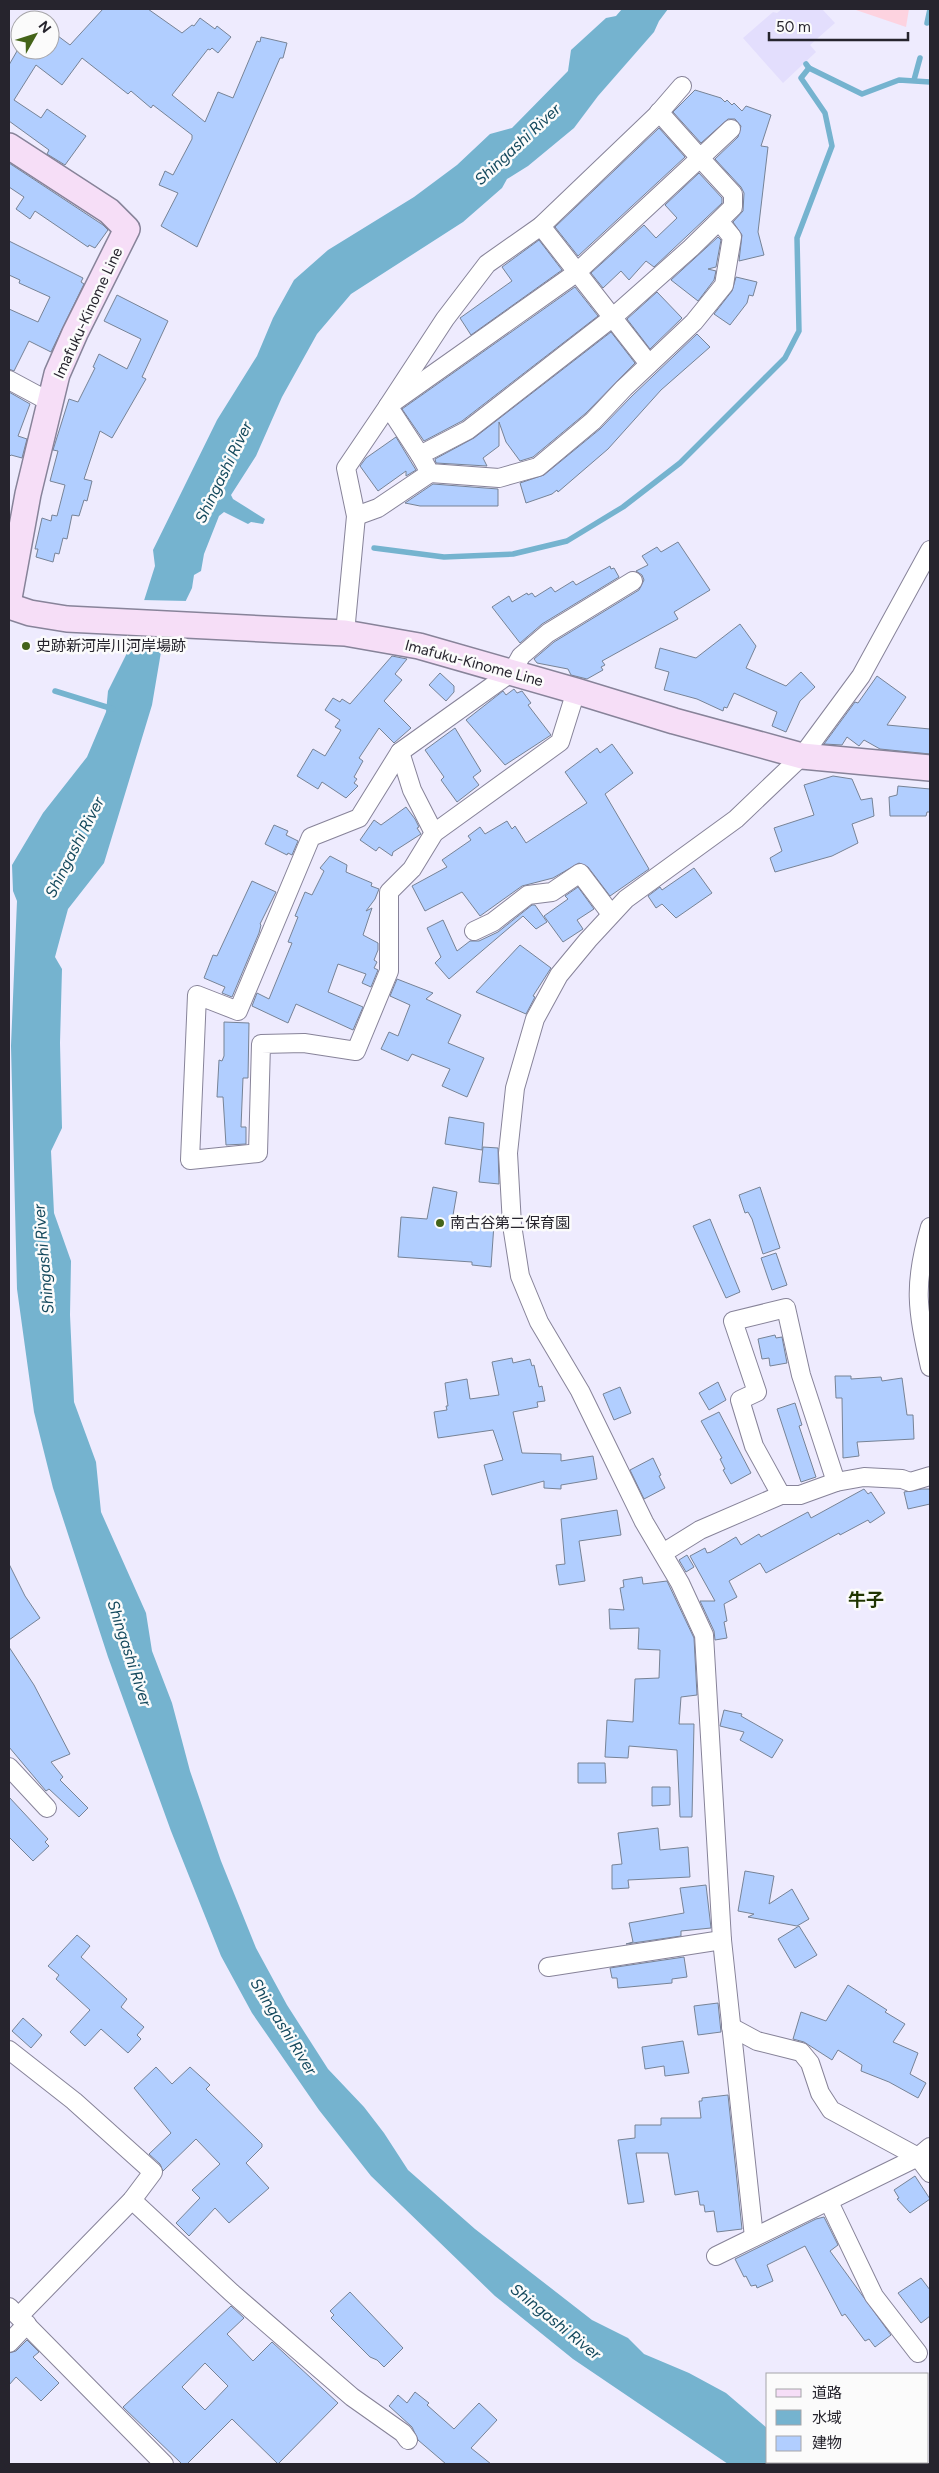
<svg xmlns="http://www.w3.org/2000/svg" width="939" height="2473" font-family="Figtree,'Noto Sans JP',sans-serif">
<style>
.built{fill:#e3defd}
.green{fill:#fdd3e0}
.water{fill:#75b3cf}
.pier{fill:#eeebfe}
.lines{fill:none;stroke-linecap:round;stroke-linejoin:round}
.stream{stroke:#75b3cf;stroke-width:5.5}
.building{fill:#b1ceff;stroke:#778396;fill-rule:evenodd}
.minor-casing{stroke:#878399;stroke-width:20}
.secondary-casing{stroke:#878399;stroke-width:28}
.minor{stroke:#fff;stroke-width:18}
.secondary{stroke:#f6def7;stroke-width:25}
.poi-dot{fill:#446419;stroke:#fbfbfb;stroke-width:2}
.labels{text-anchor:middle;stroke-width:5;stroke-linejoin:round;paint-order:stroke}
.street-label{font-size:15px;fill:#26242d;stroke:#fbfbfb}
.poi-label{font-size:15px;fill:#26242d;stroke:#fbfbfb;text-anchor:start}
.water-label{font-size:16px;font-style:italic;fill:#14495d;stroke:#fbfbfb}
.quarter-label{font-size:18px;font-weight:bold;fill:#1f3400;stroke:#fbfbfb}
</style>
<rect width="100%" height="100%" fill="#eeebfe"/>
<polygon class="built" points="782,9 822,9 835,23 810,45 816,52 783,83 743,38 773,12 777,13"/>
<polygon class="green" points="853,9 909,9 906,27"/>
<polygon class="water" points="622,9 668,9 659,21 654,32 598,96 574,128 528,166 507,179 502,188 463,222 351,294 317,334 282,397 256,456 231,495 233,499 265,519 263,524 251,522 248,524 224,512 219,516 204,554 201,571 194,575 192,588 161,652 152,705 104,863 68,909 55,957 62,969 60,1043 62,1128 51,1151 54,1213 71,1261 70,1315 74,1402 96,1462 101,1512 146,1613 152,1651 172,1703 190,1771 221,1861 256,1948 287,2005 328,2069 364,2107 384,2133 408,2170 475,2229 592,2320 628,2338 644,2354 689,2373 726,2393 768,2429 768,2462 839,2462 842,2464 728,2464 573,2359 495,2296 371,2176 319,2110 252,2013 221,1956 171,1831 108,1657 53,1488 34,1412 17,1289 11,1046 17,901 13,891 12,865 43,813 87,757 106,712 108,691 128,651 155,566 153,550 217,420 257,356 273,318 294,280 328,250 414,197 457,165 490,134 512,128 568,71 571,50 606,18 616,16"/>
<polygon class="pier" points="141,600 188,601 165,650 126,648"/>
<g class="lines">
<g class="stream">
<polyline points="927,23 930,9"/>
<polyline points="806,64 809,68 862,94 899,80 930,82"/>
<polyline points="914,80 920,58"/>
<polyline points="374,548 444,557 513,554 567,541 623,507 680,463 785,358 799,331 797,238 832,146 825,113 801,78 809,68"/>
<polyline points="55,691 113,709"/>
</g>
</g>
<g class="building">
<polygon points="103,9 148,9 182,33 192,25 194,26 200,18 215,29 217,26 231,37 218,53 212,48 210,50 208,49 172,95 205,122 218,92 233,98 257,41 260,42 261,37 287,43 283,58 280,58 197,247 161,226 178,193 159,185 165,171 173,175 192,139 192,135 153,105 151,108 131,91 128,94 82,58 62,85 36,65 14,100 41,118 47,109 86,136 65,165 47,154 49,150 9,121 9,65 17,51 16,50 50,50 50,30 70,45"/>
<polygon points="695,90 721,98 725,102 727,100 732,105 734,103 742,111 746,106 771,115 761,146 768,147 758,232 764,255 739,261 742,235 733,222 743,211 744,193 741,187 715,159 738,137 741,126 735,119 728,119 701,143 673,112"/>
<polygon points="659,128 685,157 578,256 555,227"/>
<polygon points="9,163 103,225 108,230 95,248 89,245 88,247 35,211 30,219 16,209 24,197 9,187"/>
<polygon points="699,173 722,198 722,203 654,267 646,261 629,280 621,271 603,288 591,273 644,225 656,238 677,218 665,205"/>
<polygon points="718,237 721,240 716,267 708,269 716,271 714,280 698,301 671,280"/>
<polygon points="539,240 562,270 471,335 460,318 512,281 502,267"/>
<polygon points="9,241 83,278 81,282 84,284 51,352 29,341 14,371 9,369 9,309 38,322 50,297 19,283 20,280 9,275"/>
<polygon points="736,277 757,282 753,296 749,295 747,303 730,325 714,314 732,291"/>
<polygon points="575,287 598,316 462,421 424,441 402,409"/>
<polygon points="657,292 682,318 650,349 627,319"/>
<polygon points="117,295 168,321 142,377 146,379 112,438 100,431 84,479 92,481 87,501 84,500 79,516 72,515 67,539 63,538 59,554 55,553 53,562 36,557 38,549 35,549 42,518 51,521 52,515 57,516 65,485 50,481 58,451 53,450 69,399 78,402 95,368 93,367 99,354 127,369 141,339 104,321"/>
<polygon points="611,332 635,363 586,413 533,457 520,461 506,442 499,422 499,446 483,458 487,466 436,463 435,459 474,438"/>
<polygon points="697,334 710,347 661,390 608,449 558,492 557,490 552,494 526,503 520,483 544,475 600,429 632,396"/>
<polygon points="9,392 30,404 18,436 27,439 22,458 11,455 9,457"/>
<polygon points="396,437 416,470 406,476 406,471 378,491 360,466 366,458"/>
<polygon points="433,484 498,489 498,506 420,506 405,503"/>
<polygon points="678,542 710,590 674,612 678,619 602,661 605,665 601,667 603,670 587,679 571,675 568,669 537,663 534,659 554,642 639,590 644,580 642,575 636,571 648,565 642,556 657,547 661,552"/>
<polygon points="610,566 611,569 614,568 619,577 542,624 520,643 492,607 509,596 512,602 527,593 528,595 532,593 535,597 551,587 555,592 573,581 576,585"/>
<polygon points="740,624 756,646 746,668 786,686 801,672 815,687 800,701 786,732 772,726 777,712 734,693 727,708 724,707 723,711 697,699 664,690 669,672 655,668 660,648 696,658"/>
<polygon points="392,656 407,659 395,674 402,680 384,701 411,728 394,743 379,728 359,758 363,761 354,777 357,779 354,783 358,786 346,798 322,782 318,789 297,776 313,749 325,756 341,730 335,727 340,720 325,710 333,698 340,702 342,699 350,704"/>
<polygon points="440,673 454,686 454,692 446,701 429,685"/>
<polygon points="877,676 906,697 887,725 930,729 930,754 880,749 864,740 859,746 847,737 842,745 824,744 855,702 858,703"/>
<polygon points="514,689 517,693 522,691 531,703 528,705 551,735 505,765 466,720 503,691 506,695"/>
<polygon points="455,728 481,771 473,777 479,785 457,802 441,780 444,777 425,750"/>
<polygon points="612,744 633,773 605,794 649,869 610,896 588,867 579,863 553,878 522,886 480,916 462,892 425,911 412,886 447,867 442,860 471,840 468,836 480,827 485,834 507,821 512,829 515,826 526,843 587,803 565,772 597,748 600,753"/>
<polygon points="833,776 852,779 861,800 872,798 874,816 852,824 858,843 832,856 775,872 770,858 782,851 774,828 814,815 804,785"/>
<polygon points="898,786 930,789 930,812 927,812 926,816 890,816 889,797 897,795"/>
<polygon points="406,807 415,819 419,827 417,828 421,834 393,852 392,856 379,847 376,851 360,840 374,820 381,825"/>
<polygon points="274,825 288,831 286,835 298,841 292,855 288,853 287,855 265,844"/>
<polygon points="330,856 347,865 346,872 372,883 371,886 379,889 375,899 366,911 372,908 363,935 378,943 378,950 374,960 377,962 374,968 378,970 371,987 362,983 366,974 338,964 328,992 363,1007 353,1030 296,1004 288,1023 252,1006 257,993 269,999 292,943 288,942 298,917 295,916 305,892 312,895 324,871 320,868"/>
<polygon points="694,868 712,893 676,918 662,904 656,908 648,896 660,887 662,890"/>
<polygon points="252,881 276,892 260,924 261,925 259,933 232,997 222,993 225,987 204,978 213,955 217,956"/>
<polygon points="578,887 594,909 577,920 583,929 563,942 544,916 568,899 565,896"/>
<polygon points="532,905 535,905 547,922 536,929 523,916 449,979 435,963 441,957 427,928 443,920 457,951 470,941 479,941 498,932"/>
<polygon points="520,945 551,968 533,996 535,997 526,1014 476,992"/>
<polygon points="397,979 433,993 426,999 461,1015 448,1043 484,1058 467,1097 442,1086 450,1069 412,1054 408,1061 381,1049 389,1032 398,1036 410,1005 390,996"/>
<polygon points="224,1022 249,1023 248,1078 243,1078 241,1127 246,1127 246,1144 226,1145 223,1097 217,1097 219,1060 222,1061 224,1056"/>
<polygon points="449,1117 484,1123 482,1150 445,1144"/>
<polygon points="483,1147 498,1148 499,1184 479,1182"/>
<polygon points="433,1187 457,1192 452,1221 494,1224 491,1267 472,1265 472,1262 398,1257 401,1217 427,1219"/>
<polygon points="760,1187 780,1248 763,1254 752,1219 748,1212 745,1213 739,1195"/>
<polygon points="710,1219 740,1292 726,1298 693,1226"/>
<polygon points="776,1253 787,1285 772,1290 761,1258"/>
<polygon points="775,1335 776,1338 782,1337 787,1363 770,1366 769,1358 762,1359 758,1339"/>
<polygon points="512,1358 513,1363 530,1359 532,1366 534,1365 539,1387 542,1386 545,1401 537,1402 538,1407 513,1412 522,1453 561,1454 561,1461 593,1456 597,1479 561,1485 561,1489 544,1488 544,1481 492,1495 484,1465 503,1460 493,1430 438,1438 434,1412 447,1410 446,1406 448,1406 445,1383 467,1379 470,1399 499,1395 492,1362"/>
<polygon points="835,1376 851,1376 851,1379 881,1377 882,1381 902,1378 907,1415 913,1415 914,1439 857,1442 859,1456 843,1458 842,1398 836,1398"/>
<polygon points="718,1382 726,1400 709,1410 699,1393"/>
<polygon points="620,1387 631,1413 614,1420 603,1394"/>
<polygon points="795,1403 802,1425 799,1426 816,1477 801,1482 777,1409"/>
<polygon points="719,1412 751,1473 731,1484 723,1470 725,1469 720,1459 722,1458 701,1421"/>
<polygon points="653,1458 661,1475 659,1476 665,1488 644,1499 630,1470"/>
<polygon points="864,1489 868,1494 871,1492 885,1513 870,1523 868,1520 840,1535 839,1533 766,1573 760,1563 729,1581 737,1597 724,1604 727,1621 724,1622 727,1638 715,1640 714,1631 700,1601 715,1601 690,1556 705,1548 707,1553 711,1552 736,1537 741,1545 759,1534 761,1537 808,1512 811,1518"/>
<polygon points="922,1489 930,1489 930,1504 908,1509 904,1492"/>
<polygon points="617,1510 621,1535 579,1541 585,1581 559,1585 556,1565 565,1564 561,1519"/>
<polygon points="687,1555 694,1567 686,1572 679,1560"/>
<polygon points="9,1564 25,1596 40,1618 9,1640"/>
<polygon points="642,1577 643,1584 667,1581 694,1638 697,1695 681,1697 679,1724 694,1724 692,1817 680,1817 677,1750 629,1746 628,1758 605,1757 607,1720 633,1722 635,1679 659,1678 660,1650 638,1649 639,1628 610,1629 609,1609 624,1610 620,1588 624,1587 623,1580"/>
<polygon points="9,1647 34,1685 70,1754 51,1762 63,1777 60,1780 88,1808 79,1817 49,1789 46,1791 9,1747"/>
<polygon points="724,1710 742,1714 741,1716 783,1740 772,1758 740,1740 744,1732 720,1726"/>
<polygon points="578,1763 605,1763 606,1783 578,1783"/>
<polygon points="652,1787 670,1787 670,1805 652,1806"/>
<polygon points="9,1797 48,1839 45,1842 49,1846 33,1861 9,1837"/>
<polygon points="658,1828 660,1850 688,1847 690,1877 628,1880 629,1888 612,1889 612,1865 622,1864 618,1833"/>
<polygon points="745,1871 774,1876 769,1904 792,1889 809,1919 797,1926 748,1917 754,1914 738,1911"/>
<polygon points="706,1885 711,1928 681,1931 681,1936 626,1944 633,1942 629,1923 684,1913 680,1888"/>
<polygon points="799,1926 817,1955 795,1968 778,1939"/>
<polygon points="77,1935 90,1946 81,1957 127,1999 121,2007 144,2027 137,2035 141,2039 128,2053 101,2029 85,2046 70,2032 90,2010 56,1979 59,1975 48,1966"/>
<polygon points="684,1957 687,1977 672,1979 672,1983 618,1988 617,1978 612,1978 610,1968"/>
<polygon points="848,1985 887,2010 885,2012 905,2024 893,2042 918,2053 910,2074 926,2083 918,2098 889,2082 861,2071 862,2065 838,2050 832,2060 804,2042 793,2039 801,2012 826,2021"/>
<polygon points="718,2003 721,2032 698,2035 694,2006"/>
<polygon points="23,2018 42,2035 31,2048 12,2031"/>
<polygon points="683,2041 689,2073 665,2076 664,2066 645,2069 642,2047"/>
<polygon points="156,2067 172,2084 190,2067 210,2085 206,2089 262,2144 262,2147 246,2163 269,2188 229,2223 215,2208 189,2236 176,2223 200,2198 192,2190 220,2164 196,2139 163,2171 160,2164 149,2154 171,2133 134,2088"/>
<polygon points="728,2095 742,2229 717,2232 714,2211 705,2212 704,2205 700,2205 698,2191 675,2195 668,2153 636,2153 644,2202 628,2204 618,2140 635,2138 635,2125 661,2125 661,2118 701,2118 699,2101 702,2101 702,2098"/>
<polygon points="915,2176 930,2199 910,2213 897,2199 899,2198 894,2190"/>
<polygon points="824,2217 838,2245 830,2251 891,2335 875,2347 869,2339 865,2341 845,2314 842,2316 805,2246 767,2265 773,2281 757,2288 756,2285 751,2286 746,2276 744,2277 735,2259 816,2219"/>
<polygon points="921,2278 930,2290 930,2316 921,2323 898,2293"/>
<polygon points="350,2292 403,2348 384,2367 377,2360 370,2357 331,2318 334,2315 330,2311"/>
<path d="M231,2306l13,12 -17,16 26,27 19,-19 66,61 -60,61 -46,-45 -45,45h-5l-59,-57zM205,2363l23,23 -23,24 -23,-23z"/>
<polygon points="27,2340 39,2352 33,2357 59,2383 41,2401 16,2377 9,2385 9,2353 16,2351"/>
<polygon points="415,2392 429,2403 427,2405 454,2429 479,2403 497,2420 471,2448 491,2464 446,2464 418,2440 412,2427 389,2406 398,2395 407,2403"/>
</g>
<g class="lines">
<defs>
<g id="minor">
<polyline points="659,112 700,158 731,129"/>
<polyline points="541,226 649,364"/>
<polyline points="9,380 50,402"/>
<polyline points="420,455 388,406 445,319 487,264 541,226 657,115 682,86"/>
<polyline points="356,516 378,508 430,473"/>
<polyline points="345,633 356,516 346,468 388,406 576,273 700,158 733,194 733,207 691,248 612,318 468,430 420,455 430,473 499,478 538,467 593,421 624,388 694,322 724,285 732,237 719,221"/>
<polyline points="576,691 560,742 434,833 412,869 389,892 389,971 356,1051 304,1043 261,1044 258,1153 190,1160 197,995 238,1011 311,837 359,818 400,752 512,672 521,656 548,633 633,581"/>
<polyline points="400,752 412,790 434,833"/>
<polyline points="474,931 493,922 528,895 552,892 580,873 611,914"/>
<path d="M930,1227c-17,58 -13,82 0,140"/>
<polyline points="781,1495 754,1446 740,1400 757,1392 733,1321 786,1308 801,1375 836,1482"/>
<polyline points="663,1553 700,1530 781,1495 800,1495 836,1482 864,1477 902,1479 910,1482 930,1476"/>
<polyline points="9,1767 47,1808"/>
<polyline points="548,1967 722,1940"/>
<polyline points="731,2027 757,2041 801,2052 810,2063 820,2093 831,2110 918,2157"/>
<polyline points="9,2050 74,2101 153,2172 132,2200 19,2316"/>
<polyline points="930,2147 918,2157 930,2173"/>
<polyline points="132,2200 232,2293 352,2397 403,2433 408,2440"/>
<polyline points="829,2202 874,2296 918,2353"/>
<polyline points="754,2237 722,1940 704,1635 680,1583 644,1522 580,1391 539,1322 520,1276 512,1225 508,1153 515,1088 535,1019 559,975 588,940 626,899 736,819 802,756 861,676 930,550"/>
<polyline points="716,2256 918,2157"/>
<polyline points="9,2307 164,2464"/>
<polyline points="9,2343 27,2324"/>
</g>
<g id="secondary">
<polyline points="9,146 109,211 127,229 75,333 57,374 28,494 9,598"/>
<polyline points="9,606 30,613 67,619 345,633 419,646 576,691 674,721 802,756 930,768"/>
</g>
</defs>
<use href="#minor" class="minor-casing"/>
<use href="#secondary" class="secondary-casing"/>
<use href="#minor" class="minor"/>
<use href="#secondary" class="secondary"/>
</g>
<g class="poi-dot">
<circle cx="26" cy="646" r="5"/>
<circle cx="440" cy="1223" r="5"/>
</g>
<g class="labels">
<g class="street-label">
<text transform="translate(88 313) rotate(-65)" y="5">Imafuku-Kinome Line</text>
<text transform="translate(474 663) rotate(15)" y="5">Imafuku-Kinome Line</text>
</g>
<g class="poi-label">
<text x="36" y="651">史跡新河岸川河岸場跡</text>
<text x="450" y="1228">南古谷第二保育園</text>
</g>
<g class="water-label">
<text transform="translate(517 144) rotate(-43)" y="6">Shingashi River</text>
<text transform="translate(223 472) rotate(-64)" y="6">Shingashi River</text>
<text transform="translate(74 847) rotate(-63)" y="6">Shingashi River</text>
<text transform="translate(43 1259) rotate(-95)" y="6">Shingashi River</text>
<text transform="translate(130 1653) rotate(72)" y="6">Shingashi River</text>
<text transform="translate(284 2026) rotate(58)" y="6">Shingashi River</text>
<text transform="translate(556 2321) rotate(39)" y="6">Shingashi River</text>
</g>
<g class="quarter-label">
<text x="866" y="1606">牛子</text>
</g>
</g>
<rect width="939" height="2473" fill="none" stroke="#26242d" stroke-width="20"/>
<rect x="766" y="2373" width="162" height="90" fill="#fbfbfb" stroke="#a6a5a9"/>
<rect x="776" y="2389" width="25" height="8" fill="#f6def7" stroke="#a6a5a9"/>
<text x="812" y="2398" font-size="15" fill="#26242d">道路</text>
<rect x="776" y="2410" width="25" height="15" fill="#75b3cf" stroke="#a6a5a9"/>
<text x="812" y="2423" font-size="15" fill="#26242d">水域</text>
<rect x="776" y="2436" width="25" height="15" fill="#b1ceff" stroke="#a6a5a9"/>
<text x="812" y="2448" font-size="15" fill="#26242d">建物</text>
<g transform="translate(35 35) rotate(51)"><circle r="24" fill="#fbfbfb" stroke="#a6a5a9"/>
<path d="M0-4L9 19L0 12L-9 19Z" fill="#446419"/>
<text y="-8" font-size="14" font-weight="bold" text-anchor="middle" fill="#26242d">N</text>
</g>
<path d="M769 32v8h139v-8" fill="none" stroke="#26242d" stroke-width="2.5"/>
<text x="776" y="32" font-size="15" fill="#26242d" stroke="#fbfbfb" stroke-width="4" paint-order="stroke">50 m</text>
</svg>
